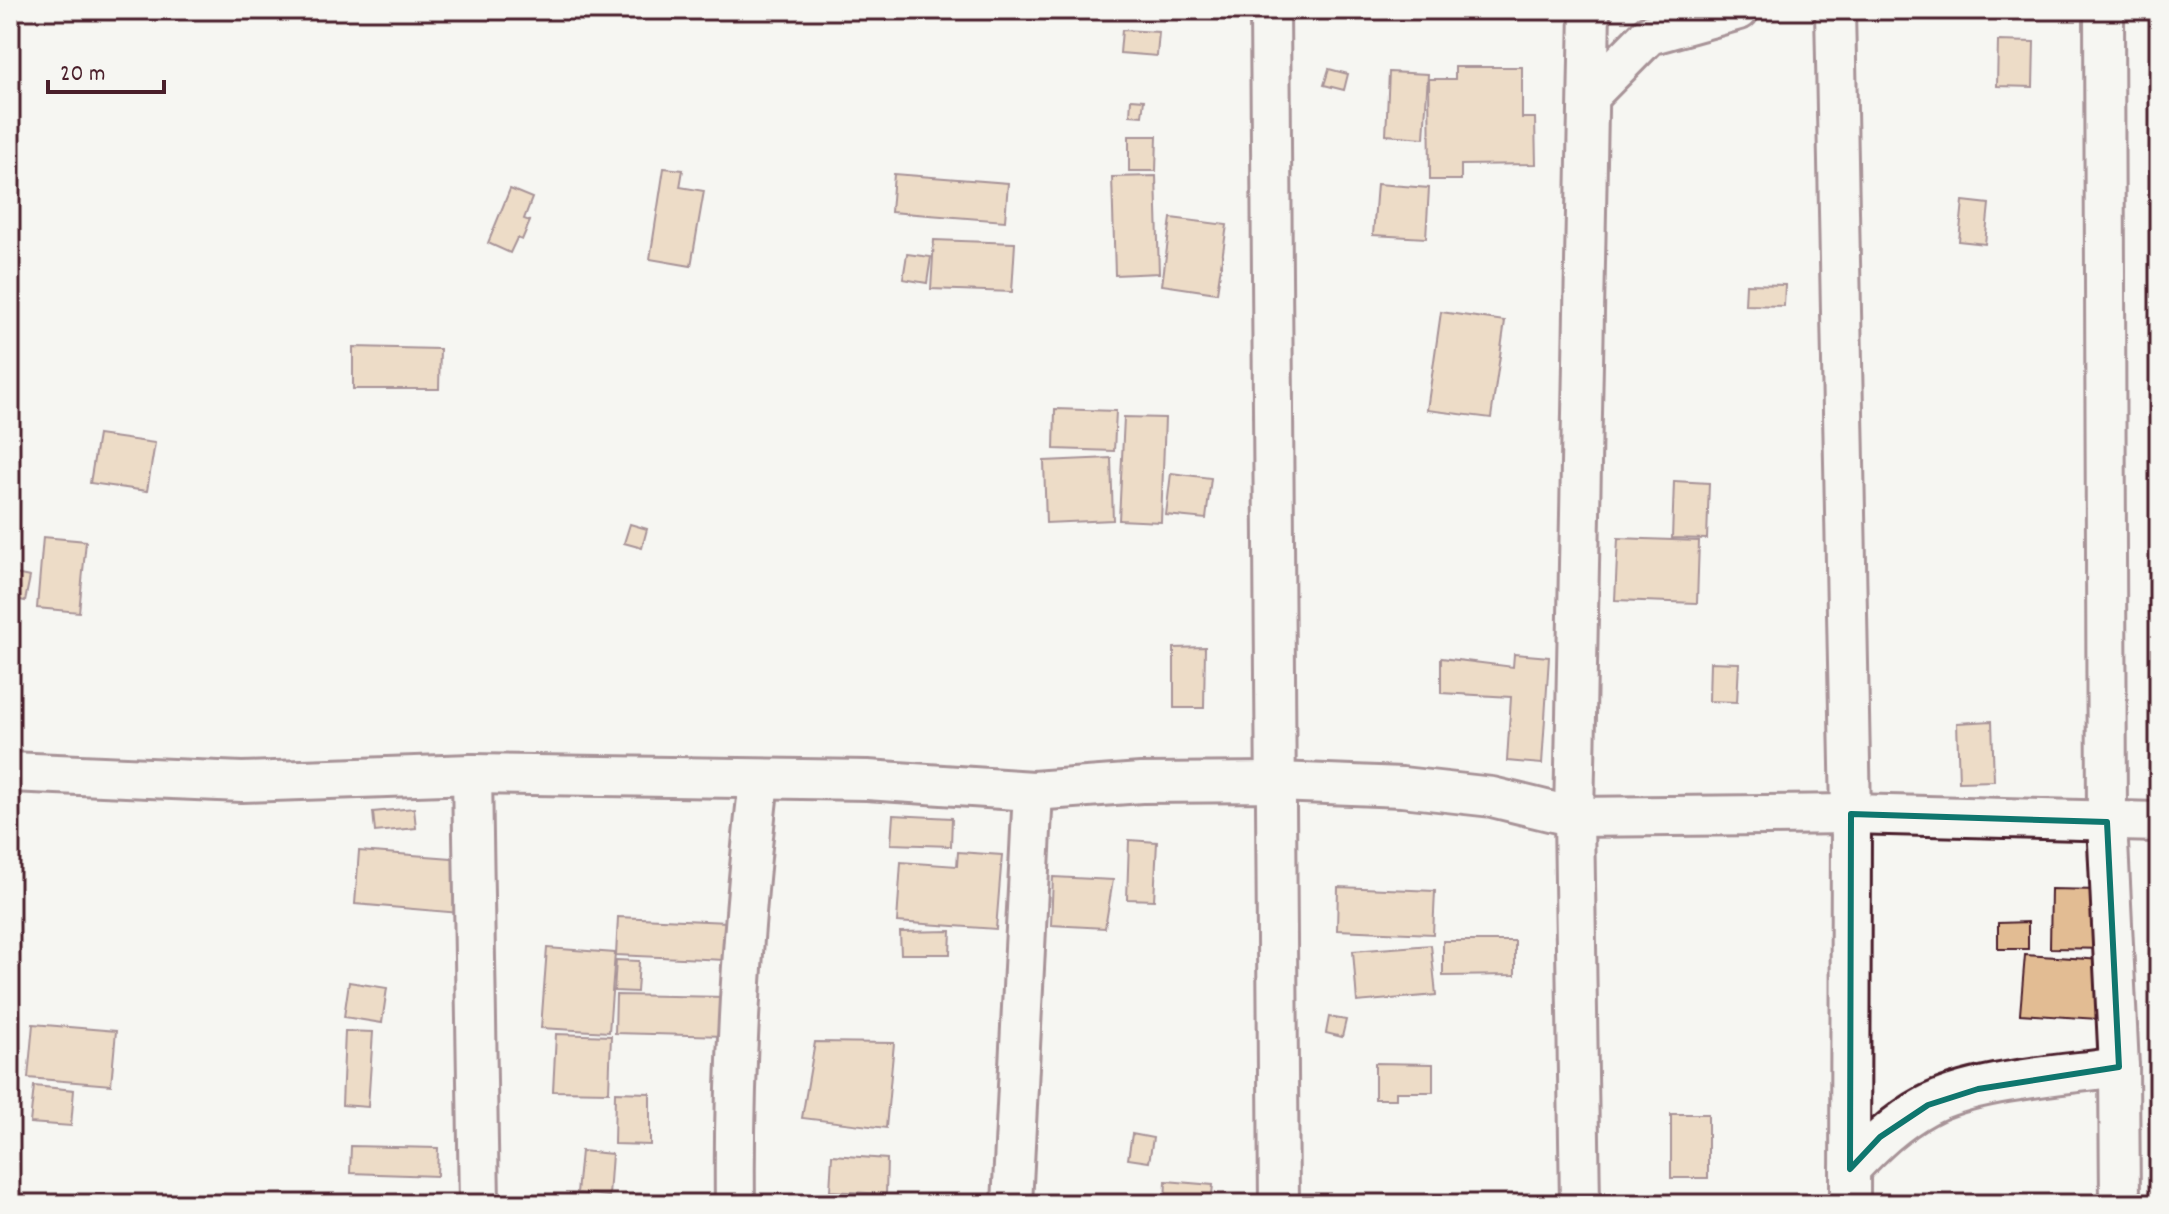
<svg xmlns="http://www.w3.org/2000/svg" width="2169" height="1214" font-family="Dekko,sans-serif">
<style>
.building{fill:#e2bc93;stroke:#4a1f2b;stroke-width:2}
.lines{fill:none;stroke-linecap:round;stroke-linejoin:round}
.minor-casing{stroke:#4a1f2b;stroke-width:44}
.minor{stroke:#f6f6f2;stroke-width:38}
.marked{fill:none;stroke:#0f766e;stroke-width:6;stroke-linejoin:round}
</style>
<rect width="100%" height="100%" fill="#f6f6f2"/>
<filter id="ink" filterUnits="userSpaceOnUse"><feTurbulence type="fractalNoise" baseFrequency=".0125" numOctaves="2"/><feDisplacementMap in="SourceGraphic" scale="16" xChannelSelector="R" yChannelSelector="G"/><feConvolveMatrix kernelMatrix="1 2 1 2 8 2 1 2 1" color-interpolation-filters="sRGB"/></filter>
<g filter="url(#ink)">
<g class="building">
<polygon points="1122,30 1159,32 1157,56 1120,53"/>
<polygon points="1998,41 2034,42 2033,87 1997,86"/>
<polygon points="1455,67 1522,67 1522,118 1535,118 1536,164 1461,165 1461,180 1430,180 1429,79 1455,79"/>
<polygon points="1329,69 1348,74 1344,90 1324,85"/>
<polygon points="1389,72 1428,74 1424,138 1386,135"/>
<polygon points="1131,99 1144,100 1142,116 1130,115"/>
<polygon points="1129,136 1157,136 1156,171 1129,171"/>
<polygon points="664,168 683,170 680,187 704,191 691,266 650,259"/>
<polygon points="894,174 1008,183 1005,221 891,212"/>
<polygon points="1156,176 1159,273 1115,275 1112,177"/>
<polygon points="1377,184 1429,188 1426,238 1373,235"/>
<polygon points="510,189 532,198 524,219 530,221 522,240 517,238 510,253 488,243"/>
<polygon points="1963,201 1989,204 1985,244 1959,241"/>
<polygon points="1171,218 1227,225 1217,293 1162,285"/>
<polygon points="934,240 1015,243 1012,292 931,289"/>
<polygon points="907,254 931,257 927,283 903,279"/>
<polygon points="1746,284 1785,285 1784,306 1745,305"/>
<polygon points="1441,312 1505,321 1491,418 1427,410"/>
<polygon points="353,347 440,349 439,389 353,389"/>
<polygon points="1055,409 1116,411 1114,451 1054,449"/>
<polygon points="1124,417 1165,418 1161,522 1119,520"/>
<polygon points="98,435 155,443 147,491 90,483"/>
<polygon points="1111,458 1113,520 1046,523 1044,461"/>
<polygon points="1171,473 1211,478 1206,519 1166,515"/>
<polygon points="1674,481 1709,483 1707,539 1672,538"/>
<polygon points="630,524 647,529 642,548 624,543"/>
<polygon points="43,537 86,541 79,612 37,608"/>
<polygon points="1618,538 1699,541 1697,603 1615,600"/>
<polygon points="10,573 30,577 25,601 10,598"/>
<polygon points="1205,647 1204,708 1174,708 1174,648"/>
<polygon points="1514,654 1549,657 1542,764 1507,761 1511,697 1441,693 1441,658 1513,667"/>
<polygon points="1710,662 1739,663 1737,702 1709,701"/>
<polygon points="1992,721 1994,781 1959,782 1957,723"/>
<polygon points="414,808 416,828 375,832 373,812"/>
<polygon points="893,815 952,818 951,846 891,844"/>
<polygon points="1129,840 1157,842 1154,900 1127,899"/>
<polygon points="359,851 465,859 460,913 355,904"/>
<polygon points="958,852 1002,855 996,929 897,922 901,862 957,866"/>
<polygon points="1053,877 1113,880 1105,928 1051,925"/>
<polygon points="1338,887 1435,891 1433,934 1337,930"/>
<polygon points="2051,889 2100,890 2111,949 2050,948"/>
<polygon points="618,917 727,922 725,960 616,955"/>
<polygon points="2028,922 2028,949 1998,949 1998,923"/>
<polygon points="951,931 950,954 901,954 900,932"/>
<polygon points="1443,941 1515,941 1515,975 1443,976"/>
<polygon points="1431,945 1436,995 1357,1002 1353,951"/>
<polygon points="547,948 615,953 609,1032 541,1028"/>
<polygon points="2025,955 2118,961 2114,1020 2020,1014"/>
<polygon points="10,958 19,958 17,1014 10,1014"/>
<polygon points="616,960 639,961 637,992 614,991"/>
<polygon points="349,982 387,988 382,1023 344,1017"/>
<polygon points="616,995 727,997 726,1036 615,1033"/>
<polygon points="1329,1017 1346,1020 1342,1037 1326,1033"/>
<polygon points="33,1024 116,1031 111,1085 28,1078"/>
<polygon points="345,1031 373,1032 368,1107 342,1105"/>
<polygon points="556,1034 611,1036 609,1092 553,1091"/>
<polygon points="815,1042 894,1043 886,1128 802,1118"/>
<polygon points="1375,1063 1433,1064 1433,1092 1396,1092 1396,1099 1375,1099"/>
<polygon points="34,1086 74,1090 71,1126 30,1123"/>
<polygon points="615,1092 650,1093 650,1145 614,1144"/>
<rect x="1671" y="1114" width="37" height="64"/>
<polygon points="1132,1134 1153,1138 1149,1162 1128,1159"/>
<polygon points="351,1146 438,1148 437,1176 350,1173"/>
<polygon points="581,1151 612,1154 609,1196 577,1193"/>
<polygon points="832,1155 887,1159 886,1194 830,1191"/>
<polygon points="1166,1181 1213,1185 1211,1204 1165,1204"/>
<polygon points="2013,1197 2061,1199 2061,1204 2013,1204"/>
</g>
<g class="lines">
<defs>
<g id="minor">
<polyline points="1270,10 1279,1204"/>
<polyline points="1835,10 1851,814 1850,1204"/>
<polyline points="2104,10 2107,822 2119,1067 2120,1204"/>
<polyline points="1591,94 1649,35 1739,10"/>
<polyline points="10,772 242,782 472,774 867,780 1033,791 1141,783 1277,782 1402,787 1492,797 1574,817 1851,814 2159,822"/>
<polyline points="472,774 479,1204"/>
<path d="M1850,1169c23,-24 46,-47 76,-63 48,-26 138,-31 193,-39"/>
<path d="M735,1204c-2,-142 8,-282 24,-424"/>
<polyline points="1012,1204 1033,791"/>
<polyline points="1580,1204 1574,817 1590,10"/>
</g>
</defs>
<use href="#minor" class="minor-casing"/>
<use href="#minor" class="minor"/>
</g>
</g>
<path d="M0 0H2169V1214H0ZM1851,814l256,8 12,245 -141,22 -50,16 -48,32 -30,32z" fill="#f6f6f2" fill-opacity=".55" fill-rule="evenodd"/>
<path class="marked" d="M1851,814l256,8 12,245 -141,22 -50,16 -48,32 -30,32z"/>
<rect width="2169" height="1214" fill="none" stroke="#f6f6f2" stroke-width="40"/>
<rect x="20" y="20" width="2129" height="1174" fill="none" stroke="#4a1f2b" stroke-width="3" filter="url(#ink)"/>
<path d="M48 80v12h116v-12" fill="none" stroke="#4a1f2b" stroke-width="4"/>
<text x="60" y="80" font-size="24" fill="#4a1f2b" stroke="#f6f6f2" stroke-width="6" paint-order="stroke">20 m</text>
</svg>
